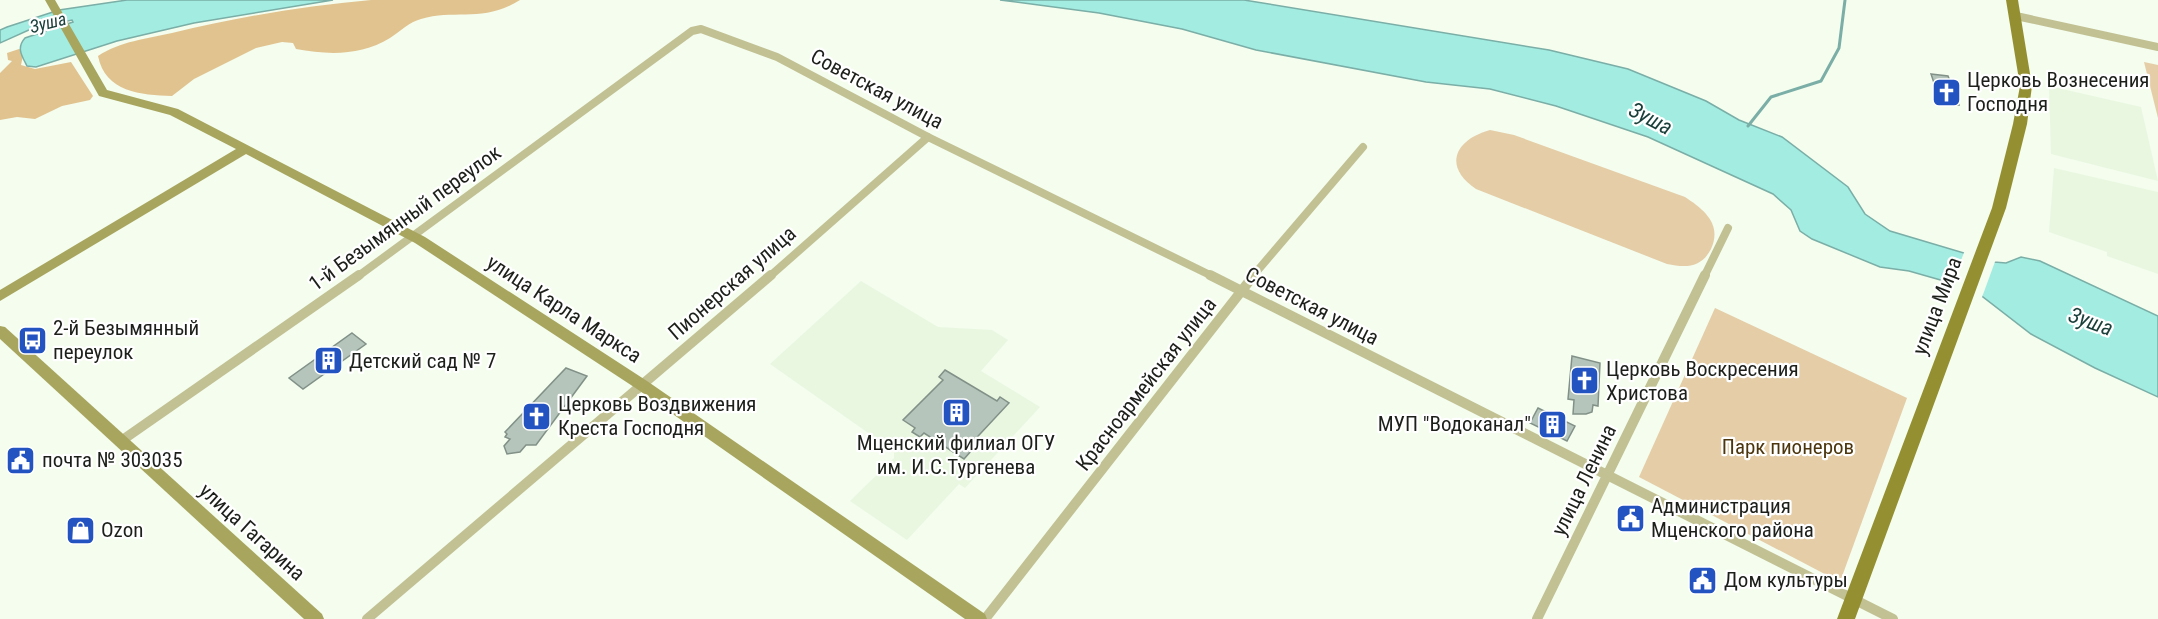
<svg xmlns="http://www.w3.org/2000/svg" width="2158" height="619" font-family="'Roboto Condensed',sans-serif">
<style>
.built{fill:#e9f7e0}
.green{fill:#e4cda7}
.forest{fill:#e1c390}
.water{fill:#a2ece2;stroke:#7aaea6;stroke-width:1.5}
.pier{fill:#f4fdee}
.lines{fill:none;stroke-linecap:round;stroke-linejoin:round}
.stream{stroke:#7aaea6;stroke-width:3}
.building{fill:#b5c5bb;stroke:#829188;stroke-width:1.5}
.street-far1{stroke:#c2c194;stroke-width:8}
.street{stroke:#c2c194;stroke-width:10}
.secondary{fill:#a8a55f;fill-rule:evenodd}
.primary{fill:#949032;fill-rule:evenodd}
.labels{text-anchor:middle;stroke-width:4.5;stroke-linejoin:round;paint-order:stroke}
.far-water-label{font-size:18px;font-style:italic;fill:#1a3e39;stroke:#fff}
.poi-label{font-size:21px;fill:#1c1f1a;stroke:#fff;text-anchor:start}
.street-label{font-size:21px;fill:#1c1f1a;stroke:#fff}
.park-label{font-size:21px;fill:#4b360d;stroke:#fff}
.water-label{font-size:22px;font-style:italic;fill:#1a3e39;stroke:#fff}
</style>
<rect width="100%" height="100%" fill="#f4fdee"/>
<g class="built">
<polygon points="2049,86 2141,107 2158,181 2051,154"/>
<polygon points="2054,168 2158,192 2158,274 2107,256 2107,252 2049,232"/>
<polygon points="861,281 938,327 992,330 1008,340 981,371 1040,407 965,488 959,484 907,540 850,501 894,458 894,451 770,364"/>
</g>
<g class="green">
<polygon points="2144,62 2158,65 2158,118"/>
<path d="M1490,130l24,5 171,62c20,13 37,28 26,52 -10,19 -25,19 -44,15l-191,-75c-33,-22 -22,-49 14,-59z"/>
<polygon points="1715,308 1907,398 1840,582 1639,477"/>
</g>
<g class="forest">
<path d="M371,0h149c-36,23 -64,9 -99,19 -12,3 -20,12 -31,19 -29,18 -62,17 -94,11l-3,-6 -11,-1 -26,6 -62,31 -22,17c-31,-1 -67,-4 -74,-40 23,-15 48,-17 74,-23 65,-16 132,-27 199,-33z"/>
<polygon points="19,49 24,51 21,65 35,69 71,62 93,96 90,100 62,106 35,119 17,117 0,120 0,73 12,61 8,60 7,53"/>
</g>
<g class="water">
<path d="M127,0h206l-139,23 -77,18 -81,26 -9,-1c-5,-10 -11,-18 -2,-28l48,-16 -1,-2 -41,9 -31,14v-13l7,-3 52,-17z"/>
<polygon points="1000,0 1244,0 1549,50 1628,69 1706,101 1739,120 1782,137 1848,187 1865,214 1890,231 1994,262 2006,263 2021,257 2040,261 2158,316 2158,397 2095,368 2031,334 1979,294 1965,287 1909,271 1880,267 1812,239 1800,231 1791,210 1773,194 1648,137 1556,106 1490,89 1426,82 1256,50 1182,29 1099,13"/>
</g>
<polygon class="pier" points="1965,250 1996,259 1981,300 1951,286"/>
<g class="lines">
<polyline class="stream" points="1748,126 1771,97 1821,81 1839,48 1845,0"/>
</g>
<g class="building">
<polygon points="1931,74 1948,76 1959,105 1950,105 1940,101"/>
<polygon points="352,333 366,344 303,389 289,378"/>
<polygon points="1572,356 1600,363 1598,406 1593,405 1592,412 1586,414 1573,414 1574,400 1568,399"/>
<polygon points="566,368 587,376 536,445 526,445 520,452 507,454 504,446 510,439 505,437 507,434 505,432"/>
<polygon points="945,370 997,401 1000,397 1009,403 967,448 971,451 964,459 924,433 920,437 912,432 915,428 903,420 943,380 939,377"/>
<polygon points="1538,408 1575,426 1567,441 1530,423"/>
</g>
<g class="lines">
<g class="street-far1">
<polyline points="2016,16 2158,47"/>
<polyline points="357,277 692,31 701,29 777,57 928,137 1214,277"/>
<polyline points="769,277 928,137"/>
<polyline points="1252,277 1363,147"/>
<polyline points="1704,277 1728,228"/>
</g>
<g class="street">
<polyline points="1210,275 1893,619"/>
<polyline points="121,441 359,275"/>
<polyline points="367,619 771,275"/>
<polyline points="985,619 1254,275"/>
<polyline points="1537,619 1705,275"/>
</g>
<g class="secondary">
<polygon points="45,0 55,0 107,90 178,109 425,237 647,381 985,614 987,619 965,619 637,389 415,243 246,154 0,301 0,290 236,149 170,115 99,96"/>
<polygon points="0,326 5,327 322,614 324,619 304,619 0,339"/>
</g>
<polygon class="primary" points="2006,0 2018,0 2032,86 2027,124 2006,208 1855,619 1837,619 1992,208 2013,124 2020,86"/>
</g>
<defs>
<symbol id="church-square" viewBox="-11 -11 22 22"><rect x="-9" y="-9" width="18" height="18" rx="4" fill="#2353c0" stroke="#fff"/><path d="M-1.2-6h2.4v3.5h3.3v2.4h-3.3V6h-2.4V-.1h-3.3v-2.4h3.3Z" fill="#fff"/></symbol>
<symbol id="bus-square" viewBox="-11 -11 22 22"><rect x="-9" y="-9" width="18" height="18" rx="4" fill="#2353c0" stroke="#fff"/><path d="M-5-6H5V4H4V6H2V4H-2V6H-4V4H-5ZM-3.5-4V0h7V-4ZM-3.5 1.2v1.5H-2V1.2ZM2 1.2v1.5H3.5V1.2Z" fill="#fff"/></symbol>
<symbol id="building-square" viewBox="-11 -11 22 22"><rect x="-9" y="-9" width="18" height="18" rx="4" fill="#2353c0" stroke="#fff"/><path d="M-4-6H4V6H1V3H-1V6H-4ZM-2.5-4.3h1.7v1.8h-1.7ZM.8-4.3h1.7v1.8H.8ZM-2.5-1h1.7V.8h-1.7ZM.8-1h1.7V.8H.8Z" fill="#fff"/></symbol>
<symbol id="civic-square" viewBox="-11 -11 22 22"><rect x="-9" y="-9" width="18" height="18" rx="4" fill="#2353c0" stroke="#fff"/><path d="M-.6-6.5H3V-4.5H.6V-3L4-1V1h2V6H-6V1h2V-1L-.6-3ZM-1.2 2.5V6h2.4V2.5Z" fill="#fff"/></symbol>
<symbol id="shop-square" viewBox="-11 -11 22 22"><rect x="-9" y="-9" width="18" height="18" rx="4" fill="#2353c0" stroke="#fff"/><path d="M-5-2.5h2.3a2.7 3.5 0 0 1 5.4 0H5L5.5 6h-11ZM-1.5-2.5h3a1.5 2.3 0 0 0-3 0Z" fill="#fff"/></symbol>
</defs>
<g fill-rule="evenodd">
<use href="#church-square" x="1930" y="76" width="33" height="33"/>
<use href="#bus-square" x="16" y="324" width="33" height="33"/>
<use href="#building-square" x="312" y="344" width="33" height="33"/>
<use href="#church-square" x="1568" y="364" width="33" height="33"/>
<use href="#building-square" x="940" y="396" width="33" height="33"/>
<use href="#church-square" x="520" y="400" width="33" height="33"/>
<use href="#building-square" x="1536" y="408" width="33" height="33"/>
<use href="#civic-square" x="4" y="444" width="33" height="33"/>
<use href="#civic-square" x="1614" y="502" width="33" height="33"/>
<use href="#shop-square" x="64" y="514" width="33" height="33"/>
<use href="#civic-square" x="1686" y="564" width="33" height="33"/>
</g>
<g class="labels">
<g class="far-water-label">
<text transform="translate(48 23) rotate(-14)" y="6">Зуша</text>
</g>
<g class="poi-label">
<text x="1967" y="87">Церковь Вознесения<tspan x="1967" dy="24">Господня</tspan></text>
<text x="53" y="335">2-й Безымянный<tspan x="53" dy="24">переулок</tspan></text>
<text x="349" y="368">Детский сад № 7</text>
<text x="1606" y="376">Церковь Воскресения<tspan x="1606" dy="24">Христова</tspan></text>
<text x="558" y="411">Церковь Воздвижения<tspan x="558" dy="24">Креста Господня</tspan></text>
<text x="1531" y="431" text-anchor="end">МУП "Водоканал"</text>
<text x="956" y="450" text-anchor="middle">Мценский филиал ОГУ<tspan x="956" dy="24">им. И.С.Тургенева</tspan></text>
<text x="42" y="467">почта № 303035</text>
<text x="1651" y="513">Администрация<tspan x="1651" dy="24">Мценского района</tspan></text>
<text x="101" y="537">Ozon</text>
<text x="1724" y="587">Дом культуры</text>
</g>
<g class="street-label">
<text transform="translate(877 89) rotate(28)" y="7">Советская улица</text>
<text transform="translate(405 218) rotate(-36)" y="7">1-й Безымянный переулок</text>
<text transform="translate(732 283) rotate(-41)" y="7">Пионерская улица</text>
<text transform="translate(1312 306) rotate(27)" y="7">Советская улица</text>
<text transform="translate(1937 306) rotate(-69)" y="7">улица Мира</text>
<text transform="translate(564 309) rotate(33)" y="7">улица Карла Маркса</text>
<text transform="translate(1146 384) rotate(-52)" y="7">Красноармейская улица</text>
<text transform="translate(1584 480) rotate(-64)" y="7">улица Ленина</text>
<text transform="translate(252 532) rotate(42)" y="7">улица Гагарина</text>
</g>
<g class="park-label">
<text x="1788" y="454">Парк пионеров</text>
</g>
<g class="water-label">
<text transform="translate(1651 118) rotate(28)" y="8">Зуша</text>
<text transform="translate(2091 321) rotate(20)" y="8">Зуша</text>
</g>
</g>
</svg>
